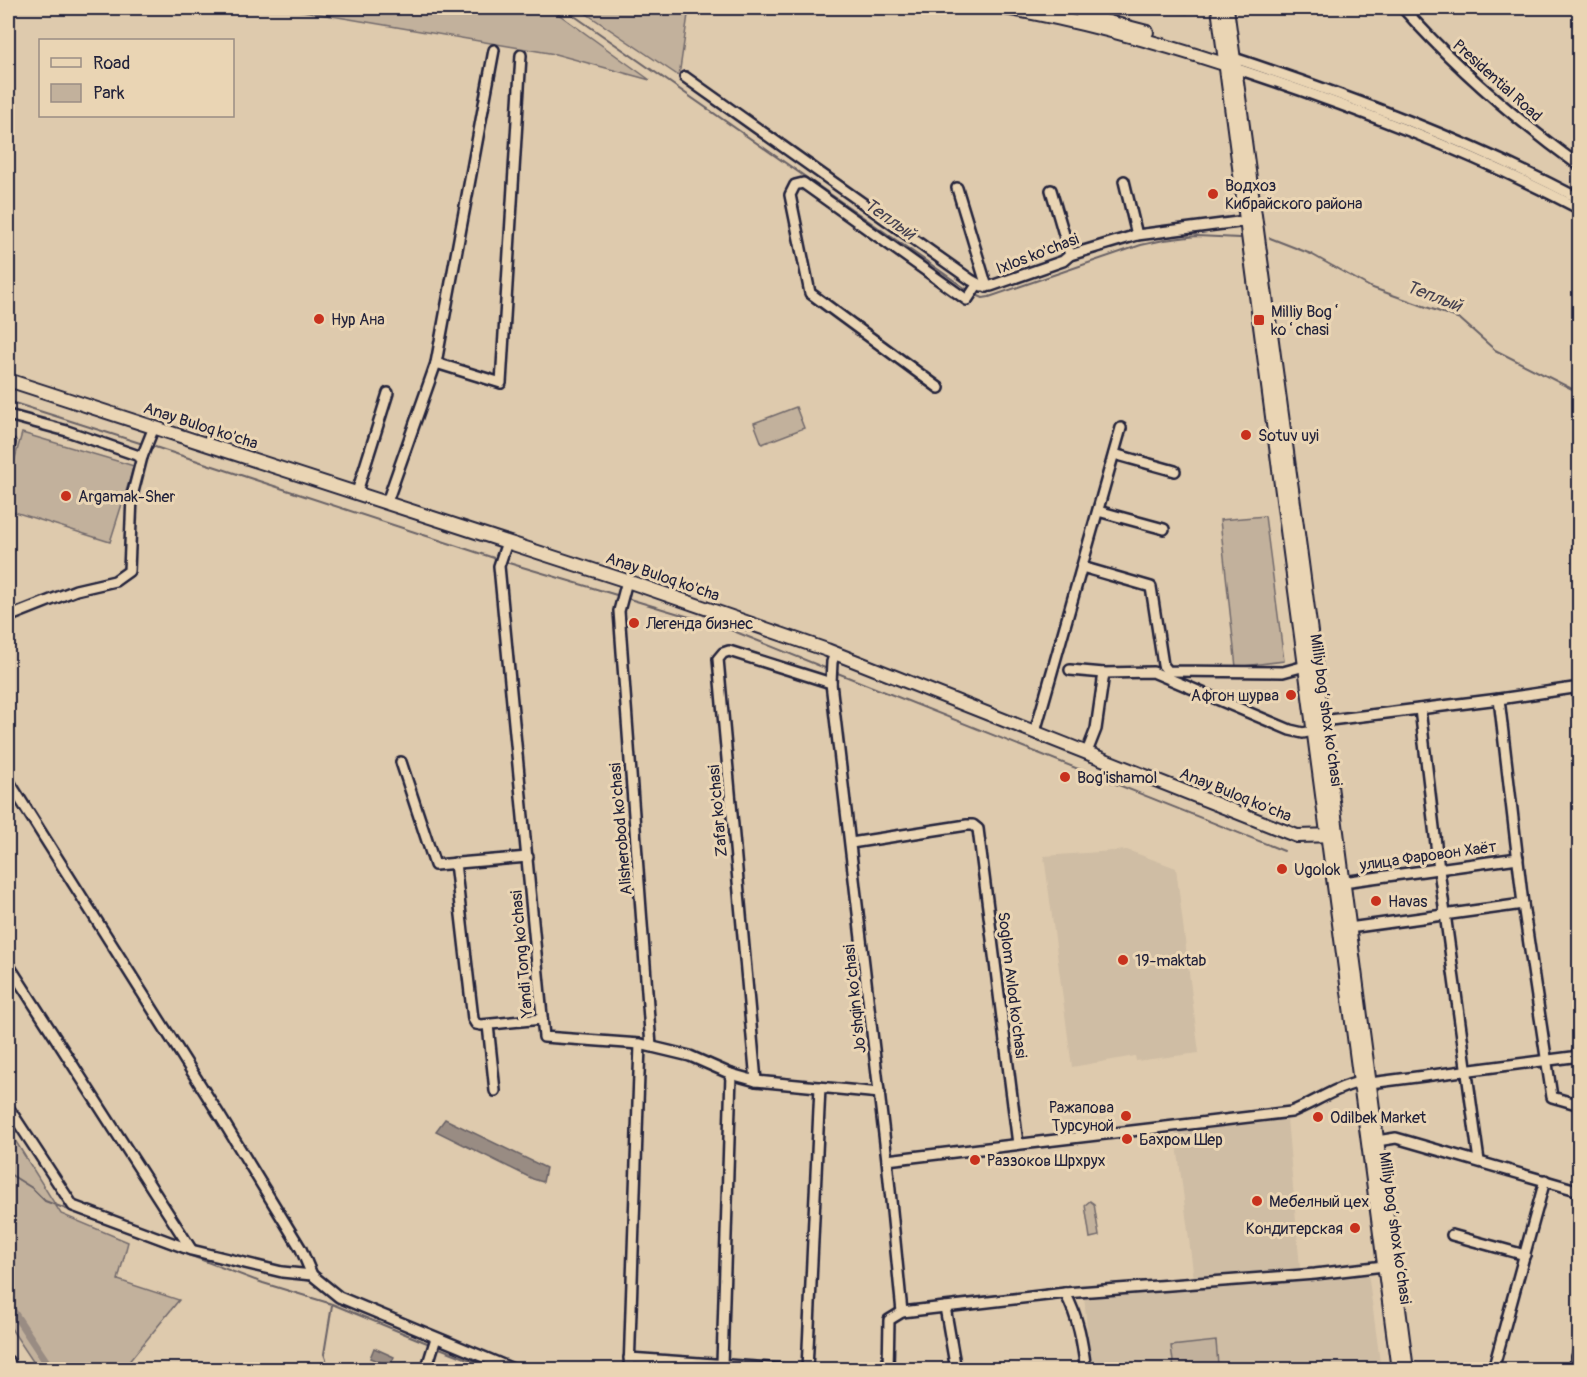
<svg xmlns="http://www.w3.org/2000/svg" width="1587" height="1377" font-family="Pangolin,sans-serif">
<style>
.built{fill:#cfbda4}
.green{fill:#c2b19c;stroke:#726a6c;stroke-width:1.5}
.water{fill:#998c83;stroke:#696266;stroke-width:1.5}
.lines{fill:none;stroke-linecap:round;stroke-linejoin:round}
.stream{stroke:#696266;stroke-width:2}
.canal{stroke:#998c83;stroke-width:8}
.minor-casing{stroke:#22223b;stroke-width:14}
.major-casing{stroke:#22223b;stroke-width:16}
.minor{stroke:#ead5b4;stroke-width:9}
.major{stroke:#ead5b4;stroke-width:12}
.poi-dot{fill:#c8321e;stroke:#ead5b4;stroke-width:2}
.labels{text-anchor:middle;stroke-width:6;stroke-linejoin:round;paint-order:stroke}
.street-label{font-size:16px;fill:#22223b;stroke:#ead5b4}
.poi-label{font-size:16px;fill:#22223b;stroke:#ead5b4;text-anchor:start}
.water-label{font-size:18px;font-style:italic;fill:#464251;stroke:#ead5b4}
</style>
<rect width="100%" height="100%" fill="#decaad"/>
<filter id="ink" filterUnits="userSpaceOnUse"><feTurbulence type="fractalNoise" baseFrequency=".0167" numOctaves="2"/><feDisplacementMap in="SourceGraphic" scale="12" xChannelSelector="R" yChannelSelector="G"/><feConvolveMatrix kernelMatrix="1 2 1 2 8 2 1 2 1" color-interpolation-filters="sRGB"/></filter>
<g filter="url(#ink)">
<g class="built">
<polygon points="1127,850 1176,868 1199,1053 1136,1061 1135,1056 1072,1067 1044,856"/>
<polygon points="1287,1118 1300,1268 1194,1279 1175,1129"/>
<polygon points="1368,1273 1381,1369 1091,1369 1084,1296"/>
</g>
<g class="green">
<polygon points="285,8 550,8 650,80 555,54"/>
<polygon points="578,8 689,8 679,76"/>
<polygon points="796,407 804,428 762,444 754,423"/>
<polygon points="22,433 134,466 110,542 8,510 8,483"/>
<polygon points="1265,516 1284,661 1236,667 1220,520"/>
<polygon points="8,1129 61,1214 128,1242 118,1280 179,1300 123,1369 38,1369 8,1324"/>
<polygon points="1090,1201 1094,1204 1099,1236 1090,1238 1085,1205"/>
<polygon points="1216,1341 1218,1365 1174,1369 1171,1346"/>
</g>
<g class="water">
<polygon points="445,1119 546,1168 543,1182 533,1179 436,1131"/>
<polygon points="374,1348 394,1357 390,1366 370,1358"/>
</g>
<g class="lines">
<g class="stream">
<polyline points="563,8 969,291"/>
<polyline points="1153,8 1187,13"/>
<polyline points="1270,238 1311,254 1370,287 1460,319 1495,350 1580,393"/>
<polyline points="974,294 983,298 989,297 1141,245 1164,240 1197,236 1240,238"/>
<polyline points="8,401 143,444"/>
<polyline points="149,445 497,559"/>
<polyline points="502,561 620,596"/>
<polyline points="626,598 726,628 830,670"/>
<polyline points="835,672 1284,851"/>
<polyline points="8,1173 32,1188 45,1201 263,1283 332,1304 432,1345"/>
<polyline points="437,1347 496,1370"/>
<polyline points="330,1370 324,1354 332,1305"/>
</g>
<polyline class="canal" points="8,1304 49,1366"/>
<defs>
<g id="minor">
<path d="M1403,8c53,60 112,111 177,158"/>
<path d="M1234,58c118,39 235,83 346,141"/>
<path d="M1235,68c118,39 234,83 345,141"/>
<polyline points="685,77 971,280 982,286 991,286 1063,261 1070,255 1137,235 1246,221"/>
<polyline points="1124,181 1137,235"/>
<polyline points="957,188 987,287"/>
<polyline points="1051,190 1070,255"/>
<polyline points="436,363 501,383 521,55"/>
<polyline points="939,388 810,293 790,195 795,185 803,183 967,300 977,285"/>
<polyline points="8,415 67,431 142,457"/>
<polyline points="8,441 10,443 8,451"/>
<polyline points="1114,454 1175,471"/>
<polyline points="357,492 388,393"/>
<polyline points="387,502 436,363 494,50"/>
<polyline points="1098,511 1164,529"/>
<polyline points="507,542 499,566 544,1037 640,1044 690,1056 731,1074 756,1081 880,1093"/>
<polyline points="1082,567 1151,587 1163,665 1168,671 1283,672 1305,666"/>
<polyline points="627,581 619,611 651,1046"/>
<polyline points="8,617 76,590 115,581 129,571 132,496 142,457 154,427"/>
<polyline points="835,653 832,662 831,683 887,1160 902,1312"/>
<polyline points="1070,670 1104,673 1153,672 1290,730 1303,733 1313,731"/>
<polyline points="1577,687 1580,712"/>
<polyline points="1499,699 1523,904 1552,1097 1580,1105"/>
<polyline points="1420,709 1439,870 1479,1161"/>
<polyline points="1322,721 1499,699 1580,687"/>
<polyline points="1035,732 1121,428"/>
<polyline points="1087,752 1096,729 1104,673"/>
<polyline points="401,762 435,865 528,857"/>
<polyline points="8,780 220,1116 301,1249 312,1275 339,1297 515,1370"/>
<polyline points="851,843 967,825 973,825 978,829 1018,1144"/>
<polyline points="455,863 473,1019 476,1024 481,1025 542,1019"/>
<polyline points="1343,882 1518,858"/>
<polyline points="1349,928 1523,904"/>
<polyline points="8,964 191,1249"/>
<polyline points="488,1025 495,1091"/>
<polyline points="756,1081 718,659 723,653 729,651 831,683"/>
<polyline points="1370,1083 1580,1056"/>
<polyline points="8,1107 73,1206 191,1250 282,1272 312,1275"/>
<polyline points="1377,1141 1396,1138 1580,1191"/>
<path d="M887,1160l404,-48c23,-9 45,-25 69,-30"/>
<polyline points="1452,1235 1525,1255"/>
<path d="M1065,1293c14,26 17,48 21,77"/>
<polyline points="945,1307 956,1370"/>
<polyline points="629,1358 799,1370"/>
<polyline points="722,1364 731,1074"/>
<polyline points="426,1370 436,1338"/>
<polyline points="629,1370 640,1044"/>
<polyline points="807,1370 820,1087"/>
<polyline points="888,1370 889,1320 902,1312 1065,1293 1315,1274 1384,1266"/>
<polyline points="1493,1370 1545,1180"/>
<polyline points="1573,1370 1580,1347"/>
</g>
<g id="major">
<path d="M1005,8c77,13 151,34 225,58"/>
<polyline points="1218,8 1398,1370"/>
<polyline points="1227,8 1302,563 1407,1370"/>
<polyline points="1082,15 1147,32"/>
<polyline points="8,380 627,581 827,650 1297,836 1337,835"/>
<polyline points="8,1362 12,1370"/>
</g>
</defs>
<use href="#minor" class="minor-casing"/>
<use href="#major" class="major-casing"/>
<use href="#minor" class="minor"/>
<use href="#major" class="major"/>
</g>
</g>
<g class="poi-dot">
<circle cx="1213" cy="194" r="6"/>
<circle cx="319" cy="319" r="6"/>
<rect x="1253" y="314" width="12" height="12" rx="3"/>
<circle cx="1246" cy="435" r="6"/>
<circle cx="66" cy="496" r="6"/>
<circle cx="634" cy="623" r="6"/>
<circle cx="1291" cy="695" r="6"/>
<circle cx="1065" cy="777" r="6"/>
<circle cx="1282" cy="869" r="6"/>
<circle cx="1376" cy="901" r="6"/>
<circle cx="1123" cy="960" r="6"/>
<circle cx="1126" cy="1116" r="6"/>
<circle cx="1318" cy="1117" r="6"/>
<circle cx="1127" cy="1139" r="6"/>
<circle cx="975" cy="1160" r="6"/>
<circle cx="1257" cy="1201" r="6"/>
<circle cx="1355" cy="1228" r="6"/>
</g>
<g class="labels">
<g class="street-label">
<text transform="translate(1498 80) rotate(42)" y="6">Presidential Road</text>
<text transform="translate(1037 253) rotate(-21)" y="6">Ixlos ko'chasi</text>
<text transform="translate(201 425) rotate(18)" y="6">Anay Buloq ko'cha</text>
<text transform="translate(663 576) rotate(19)" y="6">Anay Buloq ko'cha</text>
<text transform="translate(1327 710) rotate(82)" y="6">Milliy bog‘ shox ko‘chasi</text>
<text transform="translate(1236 794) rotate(22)" y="6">Anay Buloq ko'cha</text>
<text transform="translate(717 811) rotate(-95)" y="6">Zafar ko'chasi</text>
<text transform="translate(620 829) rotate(-95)" y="6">Alisherobod ko'chasi</text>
<text transform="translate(1428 855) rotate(-8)" y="6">улица Фаровон Хаёт</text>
<text transform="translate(521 954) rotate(-95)" y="6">Yandi Tong ko'chasi</text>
<text transform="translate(1013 985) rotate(83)" y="6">Soglom Avlod ko'chasi</text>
<text transform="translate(854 999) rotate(-96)" y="6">Joʼshqin koʼchasi</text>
<text transform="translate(1396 1228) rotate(82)" y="6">Milliy bog‘ shox ko‘chasi</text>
</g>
<g class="poi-label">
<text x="1225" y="191">Водхоз<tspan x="1225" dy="18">Кибрайского района</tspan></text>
<text x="1271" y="317">Milliy Bogʻ<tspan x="1271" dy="18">koʻchasi</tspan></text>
<text x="331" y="325">Нур Ана</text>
<text x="1258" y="441">Sotuv uyi</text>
<text x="78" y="502">Argamak-Sher</text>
<text x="646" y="629">Легенда бизнес</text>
<text x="1279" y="701" text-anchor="end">Афгон шурва</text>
<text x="1077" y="783">Bog'ishamol</text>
<text x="1294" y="875">Ugolok</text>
<text x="1388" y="907">Havas</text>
<text x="1135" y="966">19-maktab</text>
<text x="1114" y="1113" text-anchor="end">Ражапова<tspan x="1114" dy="18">Турсуной</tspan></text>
<text x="1330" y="1123">Odilbek Market</text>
<text x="1139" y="1145">Бахром Шер</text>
<text x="987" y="1166">Раззоков Шрхрух</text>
<text x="1269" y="1207">Мебелный цех</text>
<text x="1343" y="1234" text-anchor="end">Кондитерская</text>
</g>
<g class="water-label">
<text transform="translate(890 219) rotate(35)" y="6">Теплый</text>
<text transform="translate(1434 296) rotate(21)" y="6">Теплый</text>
</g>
</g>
<rect width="1587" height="1377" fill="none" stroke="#ead5b4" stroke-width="30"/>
<rect x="15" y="15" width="1557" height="1347" fill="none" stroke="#22223b" stroke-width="2" filter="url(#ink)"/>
<rect x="39" y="39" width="195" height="78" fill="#ead5b4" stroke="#9a8d84" stroke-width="1.5"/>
<rect x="51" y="58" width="30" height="9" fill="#ead5b4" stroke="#9a8d84" stroke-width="1.5"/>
<text x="93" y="69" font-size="18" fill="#22223b">Road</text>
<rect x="51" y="84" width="30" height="18" fill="#c2b19c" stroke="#9a8d84" stroke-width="1.5"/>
<text x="93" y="99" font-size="18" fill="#22223b">Park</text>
</svg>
